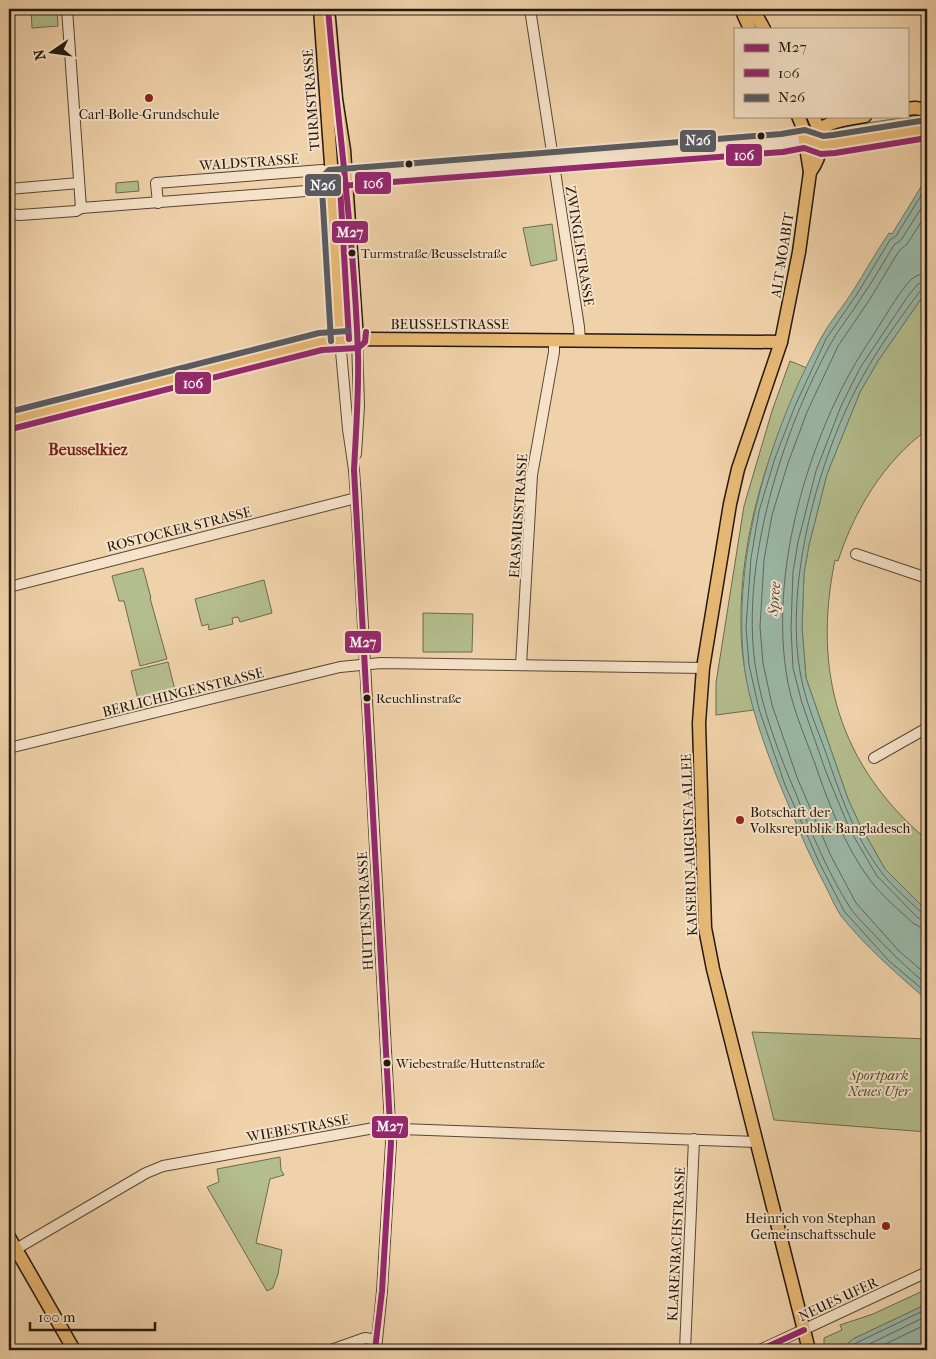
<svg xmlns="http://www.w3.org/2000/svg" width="936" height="1359" font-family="'IM FELL French Canon',serif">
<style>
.green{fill:#b4bd8d;stroke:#6c6a4e}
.water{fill:#9ab8a8;stroke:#6b786b}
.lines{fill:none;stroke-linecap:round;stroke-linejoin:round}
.shore{stroke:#60685c;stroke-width:1}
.minor-casing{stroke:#584636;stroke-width:12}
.major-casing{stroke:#25180f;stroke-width:15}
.minor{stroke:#f5e2c8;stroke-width:10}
.major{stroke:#e8b975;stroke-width:12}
.bus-1-casing{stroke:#f5e2c8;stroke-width:10}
.bus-2-casing{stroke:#f5e2c8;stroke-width:10}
.bus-3-casing{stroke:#f5e2c8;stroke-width:10}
.bus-1{stroke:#95276e;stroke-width:6}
.bus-2{stroke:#95276e;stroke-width:6}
.bus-3{stroke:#595b62;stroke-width:6}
.poi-dot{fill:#8f2418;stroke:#f5e2c8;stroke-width:2}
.bus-dot{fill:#25180f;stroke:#f5e2c8;stroke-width:2}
.labels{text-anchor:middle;stroke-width:4;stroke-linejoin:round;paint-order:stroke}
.bus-label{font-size:13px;fill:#25180f;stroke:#f5e2c8;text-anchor:start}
.street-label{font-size:14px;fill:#25180f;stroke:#f5e2c8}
.poi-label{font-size:14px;fill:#25180f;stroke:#f5e2c8}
.park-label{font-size:14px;font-style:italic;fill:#504a35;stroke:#f5e2c8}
.water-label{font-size:15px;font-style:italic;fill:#48483d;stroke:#f5e2c8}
.quarter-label{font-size:16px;font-weight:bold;fill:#7a1f14;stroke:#f5e2c8}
.line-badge{stroke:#f5e2c8;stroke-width:2}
.badge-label{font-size:14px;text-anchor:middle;font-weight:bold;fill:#fff}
</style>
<rect width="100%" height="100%" fill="#f0d2aa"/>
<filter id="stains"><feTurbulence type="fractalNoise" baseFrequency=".004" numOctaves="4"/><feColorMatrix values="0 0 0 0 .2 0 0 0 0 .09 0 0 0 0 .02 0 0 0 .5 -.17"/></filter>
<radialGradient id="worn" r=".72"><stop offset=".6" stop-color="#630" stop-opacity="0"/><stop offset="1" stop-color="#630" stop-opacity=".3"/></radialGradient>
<g class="green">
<polygon points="57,9 58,26 32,28 31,10"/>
<polygon points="914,116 917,117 919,121 835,135 833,128"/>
<polygon points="138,181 139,191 116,193 116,183"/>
<polygon points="338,205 341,205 349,313 346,313"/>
<polygon points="552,224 557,260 531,266 523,228"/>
<path d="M927,290v140c-43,31 -73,81 -89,131l-3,-1c-23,112 4,205 92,280v71l-42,-42 -25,-44 -12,-26 -42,-121 -4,-50 2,-55 5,-28 18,-71 33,-82 18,-31z"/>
<path d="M790,361l17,7c-39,80 -68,170 -66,260 0,28 6,55 13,82l-38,5v-32l28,-177 28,-95z"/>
<polygon points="143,568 151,598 150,598 167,659 140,666 124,601 119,601 112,576"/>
<polygon points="264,580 272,613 240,622 238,617 232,618 233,624 209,630 208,624 202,626 195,599"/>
<polygon points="423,613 473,614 472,652 423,652"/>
<polygon points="168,662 175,690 138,699 131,671"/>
<polygon points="752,1032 927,1039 927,1132 774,1120"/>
<polygon points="280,1157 281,1170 284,1175 270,1179 256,1243 282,1250 278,1274 273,1288 267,1291 207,1187 219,1182 217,1169"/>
<polygon points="927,1289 927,1304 853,1339 841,1350 824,1350 824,1338 842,1330 840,1325 873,1314"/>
</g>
<g class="water">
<path d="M927,177v113l-49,71 -18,31 -33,82 -18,71 -5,28 -2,55 4,50 42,121 12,26 25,44 42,42v89c-30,-26 -61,-53 -86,-84 -6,-9 -11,-21 -16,-31 -15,-28 -27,-57 -39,-86 -17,-40 -37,-93 -42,-135 -12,-108 26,-232 77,-326 9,-17 22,-31 32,-47 12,-19 23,-39 36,-58l3,1z"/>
<polygon points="927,1304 927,1350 841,1350 853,1339"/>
</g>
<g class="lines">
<g class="shore">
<polyline points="927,186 896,236 890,240 857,294 826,339 795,406 775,458 759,511 751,558 746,627 749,665 759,709 785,785 819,862 844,911 889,961 927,993"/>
<path d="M927,199l-26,41 -7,5c-11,18 -21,36 -33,53 -9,15 -21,29 -30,45 -49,89 -90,219 -76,321 6,43 24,90 41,130 15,38 31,77 53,112 5,8 12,15 19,22 19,21 38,39 59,57"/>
<polyline points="927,213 907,244 899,251 868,302 838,346 807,412 788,463 772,515 764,560 760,627 763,663 772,705 798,780 831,856 856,903 899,951 927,975"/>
<path d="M927,273c-5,1 -10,2 -14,5 -12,10 -31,44 -41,59 -60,88 -102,226 -86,334 4,31 17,61 28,90 14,41 30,84 56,119 12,16 29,30 43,43l7,4 7,1"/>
<polyline points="927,281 918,284 908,296 860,368 841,406 816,471 798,542 793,572 791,628 793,668 802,703 826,772 850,830 877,876 918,918 927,921"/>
<path d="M927,287l-6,3c-24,32 -48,65 -66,101 -40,79 -71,199 -54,286 5,26 16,51 25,76 14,41 29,85 56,120 11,14 26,27 40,40l5,1"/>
<polyline points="847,1350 856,1343 927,1309"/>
<polyline points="857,1350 927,1316"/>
<polyline points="873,1350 927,1324"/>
</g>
<defs>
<g id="minor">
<polyline points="67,9 81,208"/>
<polyline points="530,9 579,327 580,340"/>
<polyline points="332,178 782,143 805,139"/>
<polyline points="9,189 79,183"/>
<polyline points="158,203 156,183 322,170 332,178"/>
<polyline points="9,214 20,215 76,211 81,208 319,190 324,188 332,178"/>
<polyline points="340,340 348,429 354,470 356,498 391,1143 382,1291 377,1340 375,1350"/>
<polyline points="356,454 359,406 357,339"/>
<polyline points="856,554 927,578"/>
<polyline points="9,587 356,498"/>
<polyline points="521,665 532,475 554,352 554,340"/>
<polyline points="9,748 340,667 381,663 703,668"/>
<polyline points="874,758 927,728"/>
<polyline points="16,1249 146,1173 163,1166 374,1128 757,1142"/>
<polyline points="331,1350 365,1338 377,1340"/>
<polyline points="685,1350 694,1139"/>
<polyline points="760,1350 927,1272"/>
</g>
<g id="major">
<polyline points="320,9 332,178 331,189 340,340"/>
<polyline points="741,9 750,29"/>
<polyline points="753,9 764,29"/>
<polyline points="329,18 336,99 344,150 357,339"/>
<polyline points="907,109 915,108 927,110"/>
<polyline points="798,116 803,128 810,172 799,252 781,342 738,469 730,504 703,668 699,723 704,897 705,928 713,969 809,1350"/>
<polyline points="805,139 822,145 834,144 927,129"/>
<path d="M805,139c23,-18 32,-18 60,-23"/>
<path d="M810,172c14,-18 13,-36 3,-56"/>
<polyline points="9,421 321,341 367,339 781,342"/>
<polyline points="9,1237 74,1350"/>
</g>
</defs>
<use href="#minor" class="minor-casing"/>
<use href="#major" class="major-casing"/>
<use href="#minor" class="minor"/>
<use href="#major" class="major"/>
<defs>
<g id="bus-1">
<path d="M328,9c10,114 26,229 30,344 1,39 -2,78 -4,117l37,673 -9,148 -7,59"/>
<polyline points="760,1350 804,1330"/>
</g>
<g id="bus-2">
<polyline points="349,339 340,186 783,152 804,148 821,154 835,153 927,138"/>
<polyline points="11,429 322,350 358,348 365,342 366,332"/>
</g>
<g id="bus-3">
<polyline points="331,341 322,189 324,175 329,170 781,134 805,130 823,136 833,135 926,120"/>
<polyline points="9,412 319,333 348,331"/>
</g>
</defs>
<use href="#bus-1" class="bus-1-casing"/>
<use href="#bus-2" class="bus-2-casing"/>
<use href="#bus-3" class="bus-3-casing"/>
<use href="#bus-1" class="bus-1"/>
<use href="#bus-2" class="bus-2"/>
<use href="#bus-3" class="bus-3"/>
</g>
<g class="poi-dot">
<circle cx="149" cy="98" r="5"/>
<circle cx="740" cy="820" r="5"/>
<circle cx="886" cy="1226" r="5"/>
</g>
<g class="bus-dot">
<circle cx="761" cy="136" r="4.5"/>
<circle cx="409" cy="164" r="4.5"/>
<circle cx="352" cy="253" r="4.5"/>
<circle cx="367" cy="698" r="4.5"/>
<circle cx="387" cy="1063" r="4.5"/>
</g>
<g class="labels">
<g class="bus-label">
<text x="361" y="258">Turmstraße/Beusselstraße</text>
<text x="376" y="703">Reuchlinstraße</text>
<text x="396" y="1068">Wiebestraße/Huttenstraße</text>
</g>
<g class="street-label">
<text transform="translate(311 100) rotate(-94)" y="5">TURMSTRASSE</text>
<text transform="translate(249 162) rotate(-4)" y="5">WALDSTRASSE</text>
<text transform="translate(580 246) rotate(81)" y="5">ZWINGLISTRASSE</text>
<text transform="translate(782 255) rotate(-81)" y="5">ALT-MOABIT</text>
<text x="450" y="329">BEUSSELSTRASSE</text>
<text transform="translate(518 516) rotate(-86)" y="5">ERASMUSSTRASSE</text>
<text transform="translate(179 529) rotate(-14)" y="5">ROSTOCKER STRASSE</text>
<text transform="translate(183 692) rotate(-14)" y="5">BERLICHINGENSTRASSE</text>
<text transform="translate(689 845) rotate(-92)" y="5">KAISERIN-AUGUSTA-ALLEE</text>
<text transform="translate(365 911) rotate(-93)" y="5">HUTTENSTRASSE</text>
<text transform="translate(298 1128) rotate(-10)" y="5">WIEBESTRASSE</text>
<text transform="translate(676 1244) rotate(-87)" y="5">KLARENBACHSTRASSE</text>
<text transform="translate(838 1299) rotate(-25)" y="5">NEUES UFER</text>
</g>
<g class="poi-label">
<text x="149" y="119">Carl-Bolle-Grundschule</text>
<text x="750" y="817" text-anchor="start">Botschaft der<tspan x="750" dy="16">Volksrepublik Bangladesch</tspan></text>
<text x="876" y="1223" text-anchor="end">Heinrich von Stephan<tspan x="876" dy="16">Gemeinschaftsschule</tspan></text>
</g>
<g class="park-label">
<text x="879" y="1080">Sportpark<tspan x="879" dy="16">Neues Ufer</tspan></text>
</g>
<g class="water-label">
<text transform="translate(774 599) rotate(-86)" y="5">Spree</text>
</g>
<g class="quarter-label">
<text x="88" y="455">Beusselkiez</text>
</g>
</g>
<g class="line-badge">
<rect x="679" y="129" width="38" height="24" rx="5" fill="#595b62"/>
<rect x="725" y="143" width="38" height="24" rx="5" fill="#95276e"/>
<rect x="354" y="171" width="38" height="24" rx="5" fill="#95276e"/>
<rect x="304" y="173" width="38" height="24" rx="5" fill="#595b62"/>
<rect x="331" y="220" width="38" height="24" rx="5" fill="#95276e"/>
<rect x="174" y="371" width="38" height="24" rx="5" fill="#95276e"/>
<rect x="344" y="630" width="38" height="24" rx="5" fill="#95276e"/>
<rect x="371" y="1115" width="38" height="24" rx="5" fill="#95276e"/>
</g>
<g class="badge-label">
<text x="698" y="145">N26</text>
<text x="744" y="160">106</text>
<text x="373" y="188">106</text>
<text x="323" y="190">N26</text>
<text x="350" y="237">M27</text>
<text x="193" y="388">106</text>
<text x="363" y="647">M27</text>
<text x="390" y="1131">M27</text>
</g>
<rect width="936" height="1359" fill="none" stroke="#f0d2aa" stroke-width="30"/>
<rect x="10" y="10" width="916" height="1339" fill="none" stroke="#25180f" stroke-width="2.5"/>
<rect x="15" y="15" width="906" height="1329" fill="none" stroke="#25180f"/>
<rect x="734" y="28" width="175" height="90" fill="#f5e2c8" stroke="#a2917e"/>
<rect x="744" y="44" width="25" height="8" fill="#95276e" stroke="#a2917e"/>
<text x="778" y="52" font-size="15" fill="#25180f">M27</text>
<rect x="744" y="69" width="25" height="8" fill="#95276e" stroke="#a2917e"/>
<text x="778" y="78" font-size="15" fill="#25180f">106</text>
<rect x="744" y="94" width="25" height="8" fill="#595b62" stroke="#a2917e"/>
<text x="778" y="102" font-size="15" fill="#25180f">N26</text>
<g transform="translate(52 52) rotate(257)" stroke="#f5e2c8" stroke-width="4" paint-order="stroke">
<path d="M0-4L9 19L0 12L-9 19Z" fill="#25180f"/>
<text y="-8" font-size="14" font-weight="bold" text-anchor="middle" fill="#25180f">N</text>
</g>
<path d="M30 1322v8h125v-8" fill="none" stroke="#25180f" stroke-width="2.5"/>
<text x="38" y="1322" font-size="15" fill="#25180f" stroke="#f5e2c8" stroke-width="4" paint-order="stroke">100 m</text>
<rect width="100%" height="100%" filter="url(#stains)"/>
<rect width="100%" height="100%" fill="url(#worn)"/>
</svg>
